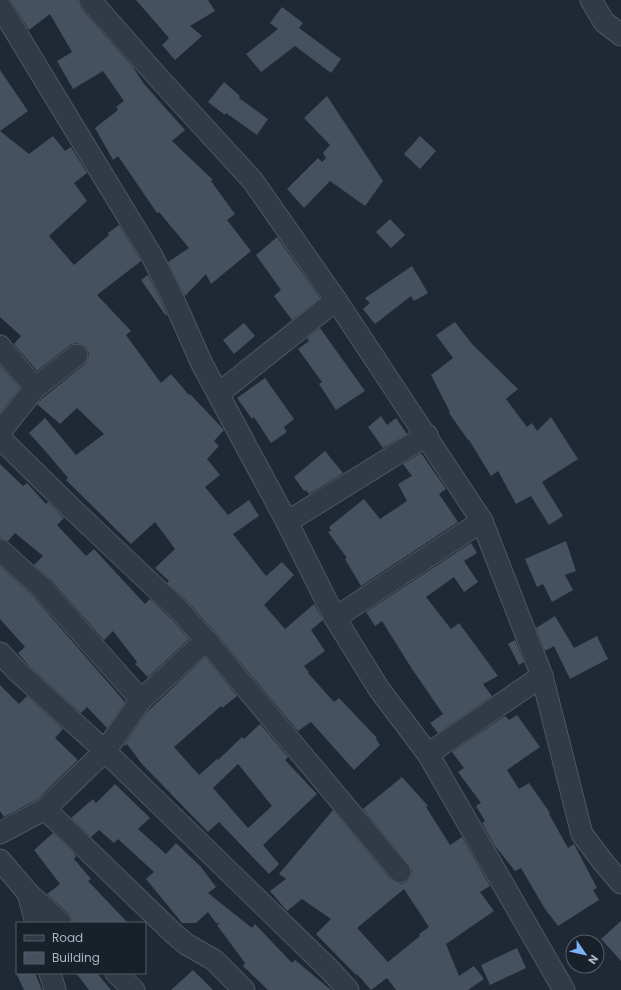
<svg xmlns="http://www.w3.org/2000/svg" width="621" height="990" font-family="Poppins,sans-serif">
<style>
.building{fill:#45515f;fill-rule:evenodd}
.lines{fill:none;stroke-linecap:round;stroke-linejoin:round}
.minor-casing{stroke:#4d5661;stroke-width:23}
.minor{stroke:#323b45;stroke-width:21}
</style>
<rect width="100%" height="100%" fill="#1f2935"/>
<g class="building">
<polygon points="10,0 78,0 81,8 133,67 144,84 185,130 172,141 213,180 211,181 235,214 227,220 251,251 211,284 206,274 185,296 168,262 189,248 159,212 157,213 118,156 113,160 95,128 118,110 116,107 124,101 103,71 73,89 57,61 72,52 50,14 29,30"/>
<polygon points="136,0 208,0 215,11 190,26 202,36 175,60 162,45 169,38"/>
<polygon points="282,7 303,23 299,28 341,59 331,73 295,46 261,72 246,54 278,29 270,23"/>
<polygon points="0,70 28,111 0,131 29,154 53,136 65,151 71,147 87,173 74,183 87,201 49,236 74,265 109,235 108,233 119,225 141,261 97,295 131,331 126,335 161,383 171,374 189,395 190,394 224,430 214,441 219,446 207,459 220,475 205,487 228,515 249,500 259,516 233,534 266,576 282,562 294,575 264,605 285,629 314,604 323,620 311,630 325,651 304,666 309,672 308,673 334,702 339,698 377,738 376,739 380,745 354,770 311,722 298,731 215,632 188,602 167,583 169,581 155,568 175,549 155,522 131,544 66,480 68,478 47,453 29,433 45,418 76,455 104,434 77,408 60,424 37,404 44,397 85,364 88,359 89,354 86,347 81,344 75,343 70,345 37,371 14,344 21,336 0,317"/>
<polygon points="224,82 240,96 239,98 268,119 257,135 226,113 225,115 208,102"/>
<polygon points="327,96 383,181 365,206 330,181 304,208 287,189 318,158 322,162 326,158 323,153 330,145 304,118"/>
<polygon points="420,136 436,151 420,169 404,154"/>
<polygon points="390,219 405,235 391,248 376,232"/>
<polygon points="277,237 320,298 292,320 274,296 281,290 256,255"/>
<polygon points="412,266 428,293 414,301 411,296 375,324 363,309 370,303 365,298"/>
<polygon points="148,275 160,299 167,315 166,316 141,280"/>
<polygon points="455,322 472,344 518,389 506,399 527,427 532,423 537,431 551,417 578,459 542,482 563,516 549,525 531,496 516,504 498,471 491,476 469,440 468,440 449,413 450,412 431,375 453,358 436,335"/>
<polygon points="244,323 255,336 234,354 223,340"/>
<polygon points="320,328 365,391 336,410 319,384 322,382 298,349 309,341 307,338"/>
<polygon points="0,365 20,388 0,413"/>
<polygon points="265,378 294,419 284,427 287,432 271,443 254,417 252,419 237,398"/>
<polygon points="381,416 387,425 396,418 407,434 383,448 368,427"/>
<polygon points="325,451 343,473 309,494 306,490 304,491 294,477"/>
<polygon points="421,453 446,489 439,494 458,522 361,586 345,559 347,558 328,532 331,531 329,527 364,499 380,519 407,501 398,484 412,476 403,464"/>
<polygon points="0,464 23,486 27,483 46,504 48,502 64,518 57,525 86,556 94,549 145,604 150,599 170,618 189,639 148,677 135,664 137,662 113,631 104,640 50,579 34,565 43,556 15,533 8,541 0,538"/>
<polygon points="566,541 576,571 565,575 573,590 552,602 543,584 537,587 525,559"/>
<polygon points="471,543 477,553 464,561 478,582 464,592 454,577 426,597 451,629 459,623 498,676 483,684 492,696 438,733 430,723 443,714 412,669 382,621 375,626 366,612"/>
<polygon points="0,566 32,595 125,702 107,728 87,707 81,713 29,666 18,653 25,647 0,619"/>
<polygon points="555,616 574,648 597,636 608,659 570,679 554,646 545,651 536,628"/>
<polygon points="515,640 524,662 519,665 508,644"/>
<path d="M205,657l32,39 -15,12 -1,-2 -47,41 25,28 18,-16 1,1 24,-23 2,2 16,-15 28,33 -3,3 32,34 -54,51 16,19 -10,10 -50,-52 -11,10 -66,-68 -15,-20 -2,2 -1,-1 23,-33zM238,764l34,42 -24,22 -35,-40z"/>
<polygon points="0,685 19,704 27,696 63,729 55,738 78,760 56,781 38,799 4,817 0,811"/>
<polygon points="517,715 540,747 507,770 519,789 529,783 550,813 549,814 568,848 574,844 597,888 593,890 599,900 558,926 545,909 521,868 515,871 495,846 482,823 485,821 476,806 481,803 458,772 464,768 452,752 505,716 509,720"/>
<path d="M402,777l26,29 -2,1 24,38 12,-8 28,49 -10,6 14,19 -48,33 13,32 15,-10 10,13 -16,11h-72l-9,-12 -16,12 -14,-16 -1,1 -40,-41 15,-15 -29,-20 -15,12 -17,-20 16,-12 -7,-5 54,-64 58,70 5,3 6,1 6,-3 3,-5 1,-6 -3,-5 -46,-56zM404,889l25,38 -10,7 1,2 -32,26 -31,-34z"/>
<polygon points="115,784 150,818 138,829 166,854 176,843 201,867 216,887 208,893 252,928 255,924 292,963 295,960 331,990 268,990 243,966 245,963 217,925 220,923 216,923 208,912 196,923 182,923 146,879 154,872 118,839 114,843 99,830 91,837 71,818 93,799 96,803"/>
<polygon points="53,833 73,852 76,857 74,859 91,879 88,881 128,923 73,923 72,919 69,914 47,894 60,884 34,850"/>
<polygon points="621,921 621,961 601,939"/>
<polygon points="517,948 526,968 490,985 481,965"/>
<polygon points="193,970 213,990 171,990"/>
<polygon points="16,973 35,973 42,990 24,990"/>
<polygon points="76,973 97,973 111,990 89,990"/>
</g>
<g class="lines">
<defs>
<g id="minor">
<polyline points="90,0 156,75 253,181 336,300 482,521 542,676 582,834 603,862 621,883"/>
<polyline points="591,0 604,22 621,35"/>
<polyline points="0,6 153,258 171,294 202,364 287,522 335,618 379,689 428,754"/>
<polyline points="0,346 35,388"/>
<polyline points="218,394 336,300"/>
<polyline points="0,432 35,388 77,355"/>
<polyline points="0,438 68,505 179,610 206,640 400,872"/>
<polyline points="287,522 427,435"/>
<polyline points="0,550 41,587 141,700"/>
<polyline points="335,618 482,521"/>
<polyline points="0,653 17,671 105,751 331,971 348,990"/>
<polyline points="542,676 428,754 564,990"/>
<polyline points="45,809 173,933 186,944 214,960 244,990"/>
<polyline points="0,833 45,809 105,751 141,700 206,640"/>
<polyline points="0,860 28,893 61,923"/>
<polyline points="28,893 36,923"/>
<polyline points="50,973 55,990"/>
<polyline points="116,973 134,990"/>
</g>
</defs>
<use href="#minor" class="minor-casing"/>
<use href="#minor" class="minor"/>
</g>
<rect x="16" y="922" width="130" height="52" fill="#18202a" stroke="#535c67"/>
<rect x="24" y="935" width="20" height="6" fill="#323b45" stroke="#535c67"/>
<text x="52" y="942" font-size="12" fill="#abb6c3">Road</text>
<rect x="24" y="952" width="20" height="12" fill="#45515f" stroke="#535c67"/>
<text x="52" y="962" font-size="12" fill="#abb6c3">Building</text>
<g transform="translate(585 954) rotate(124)"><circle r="19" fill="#18202a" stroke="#535c67"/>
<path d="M0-3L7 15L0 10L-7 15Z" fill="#7cb3f7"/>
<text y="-6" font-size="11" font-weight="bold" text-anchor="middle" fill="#abb6c3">N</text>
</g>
</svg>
